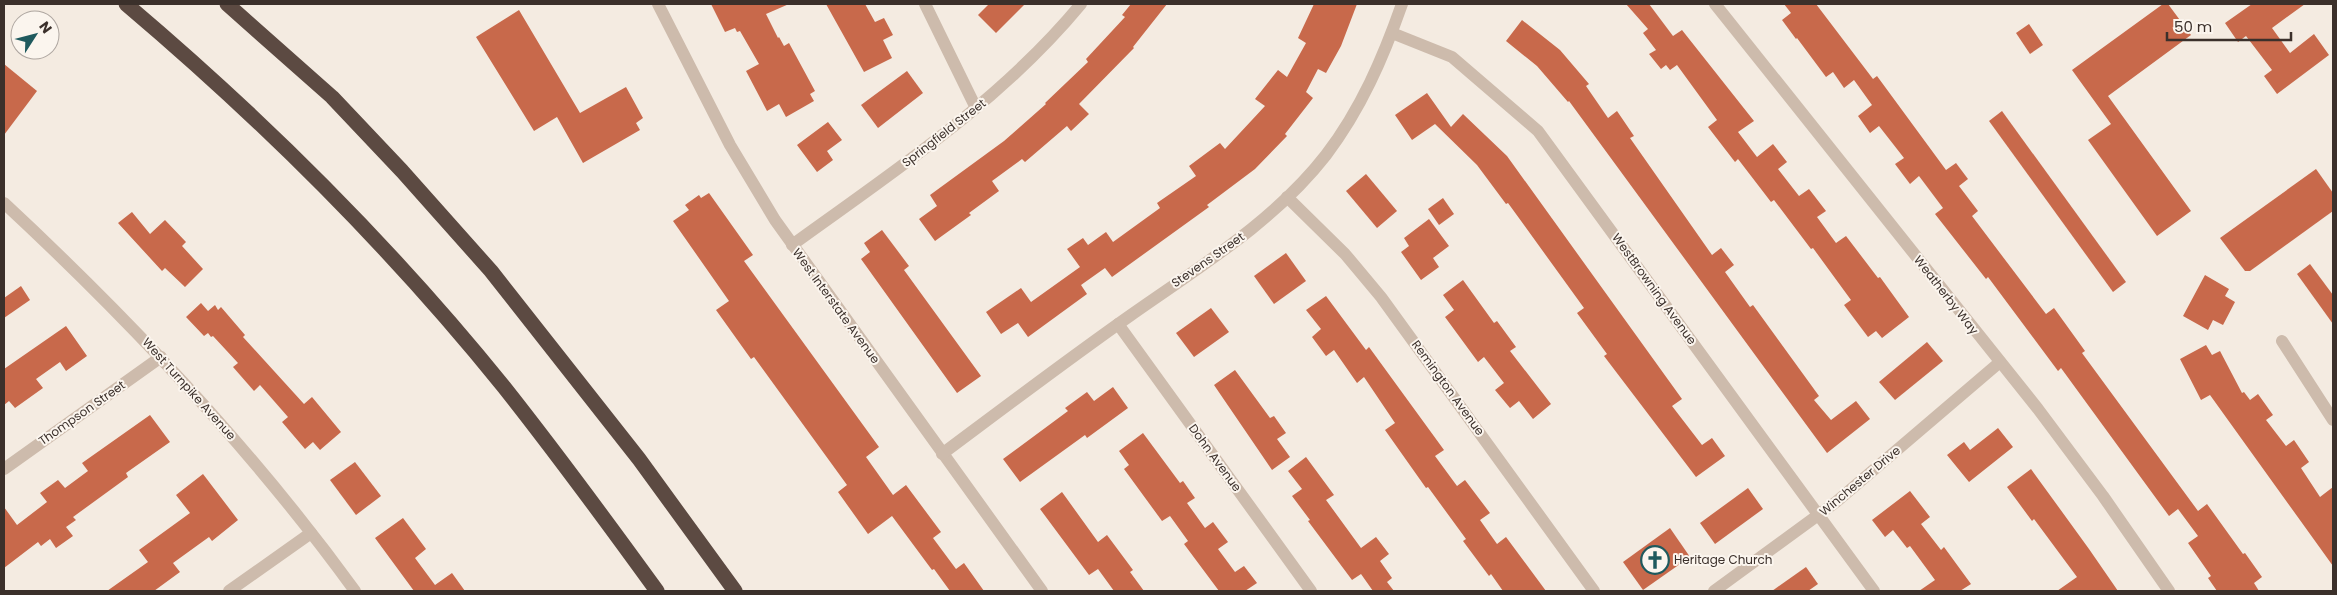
<svg xmlns="http://www.w3.org/2000/svg" width="2337" height="595" font-family="Poppins,sans-serif">
<style>
.building{fill:#c8694b}
.lines{fill:none;stroke-linecap:round;stroke-linejoin:round}
.minor{stroke:#cdbbac;stroke-width:12}
.highway{stroke:#5c4a42;stroke-width:15}
.labels{text-anchor:middle;stroke-width:4;stroke-linejoin:round;paint-order:stroke}
.street-label{font-size:12px;fill:#3b302b;stroke:#fbf5ee}
.poi-label{font-size:12px;fill:#3b302b;stroke:#fbf5ee;text-anchor:start}
</style>
<rect width="100%" height="100%" fill="#f4ebe1"/>
<g class="building">
<polygon points="711,4 789,4 766,14 778,38 779,37 784,46 789,43 815,91 810,94 814,101 786,117 779,104 767,111 746,71 759,64 740,31 737,32 735,28 725,32"/>
<polygon points="826,4 865,4 875,22 884,18 893,35 883,40 892,58 864,72"/>
<polygon points="989,4 1025,4 996,33 978,15"/>
<polygon points="1131,4 1167,4 1133,47 1134,48 1079,104 1089,114 1071,131 1067,126 1025,162 1022,159 992,181 999,191 969,213 971,215 935,241 919,219 937,206 930,195 1004,141 1046,104 1045,103 1088,62 1086,59 1125,17 1122,15"/>
<polygon points="1314,4 1357,4 1341,46 1326,73 1318,69 1306,92 1313,98 1285,134 1287,136 1255,169 1207,205 1209,207 1112,277 1105,268 1081,285 1087,294 1028,337 1018,323 1001,334 986,312 1021,288 1031,302 1080,267 1067,249 1083,238 1088,245 1106,232 1113,242 1160,208 1157,203 1196,176 1189,166 1220,143 1225,149 1265,106 1255,99 1278,70 1287,77 1306,43 1298,38"/>
<polygon points="1626,4 1649,4 1673,36 1682,30 1754,121 1738,132 1757,157 1773,144 1787,162 1778,169 1799,196 1809,189 1826,211 1817,217 1836,243 1846,236 1878,278 1880,277 1909,317 1882,338 1876,331 1868,337 1844,305 1851,300 1813,248 1811,249 1774,200 1771,202 1738,159 1735,162 1708,127 1717,120 1677,65 1670,70 1666,65 1661,69 1649,54 1656,50 1643,33 1648,29"/>
<polygon points="1784,4 1816,4 1873,79 1877,76 1946,170 1956,163 1968,179 1959,186 1978,211 1972,216 2046,314 2054,308 2085,351 2082,353 2198,511 2207,504 2243,554 2245,553 2262,577 2254,583 2259,591 2217,591 2208,578 2211,576 2188,543 2198,536 2178,509 2169,516 2061,368 2058,371 1988,277 1986,279 1935,214 1943,208 1919,176 1910,184 1895,164 1904,158 1879,126 1870,133 1858,116 1872,105 1854,80 1844,88 1833,72 1826,77 1797,38 1796,39 1782,20 1791,13"/>
<polygon points="2163,4 2168,4 2191,35 2108,96 2191,211 2157,236 2088,140 2111,124 2072,70"/>
<polygon points="2252,4 2305,4 2272,28 2290,53 2314,34 2329,55 2277,94 2264,76 2272,70 2246,36 2238,42 2225,23"/>
<polygon points="519,10 580,113 626,87 643,118 636,123 640,130 583,163 557,117 534,131 476,37"/>
<polygon points="1522,20 1560,50 1589,84 1586,86 1608,118 1617,111 1634,136 1630,138 1712,255 1721,248 1734,265 1725,272 1750,307 1753,305 1819,396 1814,400 1831,420 1856,401 1870,419 1827,453 1569,101 1568,102 1537,66 1506,41"/>
<polygon points="2029,24 2043,45 2030,54 2016,33"/>
<polygon points="4,64 37,91 4,135"/>
<polygon points="907,71 923,93 878,128 861,105"/>
<polygon points="1427,93 1451,127 1463,114 1507,156 1682,399 1672,406 1702,445 1712,438 1725,456 1696,477 1604,356 1607,354 1577,313 1584,308 1508,203 1506,204 1477,165 1435,124 1412,140 1395,115"/>
<polygon points="2002,111 2126,282 2113,292 1989,121"/>
<polygon points="828,122 842,140 827,151 833,160 817,172 797,145"/>
<polygon points="2316,169 2333,193 2333,211 2250,271 2245,271 2220,238"/>
<polygon points="1366,174 1397,211 1377,228 1346,191"/>
<polygon points="709,193 753,255 744,261 879,447 866,457 893,495 906,485 941,532 933,538 956,569 964,563 984,591 950,591 934,569 932,570 892,516 868,534 838,492 847,485 754,357 751,359 716,310 729,301 673,221 689,210 685,205 699,195 701,198"/>
<polygon points="1443,198 1454,214 1439,225 1428,209"/>
<polygon points="132,212 150,234 165,220 186,242 182,246 203,269 185,287 165,268 162,271 118,223"/>
<polygon points="1429,219 1449,246 1433,258 1439,267 1421,280 1401,252 1409,246 1404,238"/>
<polygon points="882,230 909,266 904,270 981,376 957,393 861,259 870,252 864,243"/>
<polygon points="1286,253 1306,281 1274,304 1254,276"/>
<polygon points="2310,264 2333,295 2333,324 2297,274"/>
<polygon points="2205,275 2229,289 2225,296 2235,302 2223,325 2213,320 2208,330 2183,316"/>
<polygon points="1463,280 1494,323 1497,321 1516,347 1510,351 1551,404 1533,419 1519,401 1510,408 1495,390 1504,383 1484,357 1478,362 1445,317 1454,310 1443,295"/>
<polygon points="21,286 30,300 4,318 4,298"/>
<polygon points="1326,296 1366,350 1369,347 1444,450 1435,456 1457,486 1465,480 1490,513 1480,520 1497,544 1506,537 1546,591 1503,591 1491,574 1489,576 1463,541 1466,539 1428,487 1426,488 1385,430 1395,423 1364,377 1357,383 1334,350 1326,356 1312,337 1321,329 1306,310"/>
<polygon points="201,303 208,311 215,305 218,310 221,307 245,335 243,337 304,404 312,397 341,432 320,450 313,442 305,449 282,422 288,417 260,385 254,391 233,367 238,363 213,336 211,337 208,333 204,336 186,317"/>
<polygon points="1211,308 1229,332 1194,357 1176,333"/>
<polygon points="66,326 87,356 66,371 60,362 36,379 43,388 15,408 9,401 4,405 4,369"/>
<polygon points="1927,342 1943,361 1895,400 1879,382"/>
<polygon points="2206,345 2212,355 2220,351 2242,393 2244,392 2250,400 2258,394 2273,415 2266,420 2286,446 2294,440 2309,462 2301,468 2320,497 2333,487 2333,566 2210,395 2201,400 2180,359"/>
<polygon points="1235,370 1270,418 1274,416 1286,433 1277,439 1290,457 1272,470 1214,385"/>
<polygon points="1113,387 1128,408 1087,438 1085,435 1020,482 1003,459 1068,411 1065,408 1087,392 1094,401"/>
<polygon points="150,415 170,442 126,473 128,477 73,517 76,520 66,527 73,536 56,548 50,539 41,546 38,542 4,568 4,507 17,525 47,502 40,493 58,480 65,488 88,471 82,463"/>
<polygon points="1998,428 2013,447 1969,482 1947,455 1964,442 1970,450"/>
<polygon points="1143,433 1180,483 1183,481 1195,498 1187,503 1205,528 1213,522 1228,542 1218,549 1235,572 1244,566 1257,583 1245,591 1219,591 1184,544 1188,541 1170,516 1162,521 1124,469 1129,465 1119,451"/>
<polygon points="1306,457 1334,495 1326,500 1361,548 1376,537 1389,554 1380,561 1392,578 1387,582 1394,591 1373,591 1361,574 1352,580 1308,521 1310,520 1292,496 1302,489 1288,471"/>
<polygon points="355,462 381,496 356,515 330,480"/>
<polygon points="2031,469 2089,549 2118,591 2057,591 2077,577 2034,519 2032,521 2007,487"/>
<polygon points="203,474 238,520 212,541 209,537 173,563 180,572 154,591 107,591 148,562 139,550 190,513 176,495"/>
<polygon points="1748,488 1763,509 1715,544 1700,523"/>
<polygon points="1910,491 1930,517 1921,524 1941,550 1944,547 1971,584 1960,591 1919,591 1935,580 1910,546 1907,548 1893,530 1885,537 1872,520"/>
<polygon points="1062,492 1098,542 1107,535 1133,570 1130,572 1144,591 1114,591 1098,569 1089,575 1040,509"/>
<polygon points="403,518 426,549 415,558 435,585 452,573 465,591 414,591 375,538"/>
<polygon points="1670,528 1690,557 1643,590 1623,562"/>
<polygon points="1806,567 1818,584 1808,591 1772,591"/>
</g>
<g class="lines">
<g class="minor">
<polyline points="658,4 730,145 775,220 1042,591"/>
<polyline points="925,4 976,108"/>
<polyline points="1715,4 2038,409 2103,496 2169,591"/>
<polyline points="1392,33 1452,57 1538,131 1874,591"/>
<polyline points="1287,197 1345,254 1381,297 1594,591"/>
<path d="M4,203c128,119 248,246 351,388"/>
<path d="M792,245c102,-74 208,-143 289,-241"/>
<polyline points="1118,324 1311,591"/>
<polyline points="2282,341 2333,420"/>
<path d="M942,454c63,-47 125,-94 189,-139 68,-48 143,-93 195,-160 35,-46 57,-97 76,-151"/>
<polyline points="4,469 161,357"/>
<polyline points="229,591 311,533"/>
<polyline points="1714,591 1836,502 2000,362"/>
</g>
<g class="highway">
<path d="M126,4c137,116 265,243 378,383 53,67 103,135 153,204"/>
<polyline points="227,4 332,97 402,171 491,271 639,459 735,591"/>
</g>
</g>
<defs>
<symbol id="church-ring" viewBox="-11 -11 22 22"><circle r="9.5" fill="#fbf5ee" stroke="#1f5a5e" stroke-width="1.5"/><path d="M-1.2-6h2.4v3.5h3.3v2.4h-3.3V6h-2.4V-.1h-3.3v-2.4h3.3Z" fill="#1f5a5e"/></symbol>
</defs>
<g fill-rule="evenodd">
<use href="#church-ring" x="1639" y="544" width="32" height="32"/>
</g>
<g class="labels">
<g class="street-label">
<text transform="translate(944 133) rotate(-38)" y="4">Springfield Street</text>
<text transform="translate(1208 260) rotate(-35)" y="4">Stevens Street</text>
<text transform="translate(1654 289) rotate(54)" y="4">WestBrowning Avenue</text>
<text transform="translate(1946 295) rotate(52)" y="4">Weatherby Way</text>
<text transform="translate(836 306) rotate(54)" y="4">West Interstate Avenue</text>
<text transform="translate(1448 388) rotate(54)" y="4">Remington Avenue</text>
<text transform="translate(189 389) rotate(48)" y="4">West Turnpike Avenue</text>
<text transform="translate(82 413) rotate(-35)" y="4">Thompson Street</text>
<text transform="translate(1215 458) rotate(54)" y="4">Dohn Avenue</text>
<text transform="translate(1860 481) rotate(-40)" y="4">Winchester Drive</text>
</g>
<g class="poi-label">
<text x="1674" y="564">Heritage Church</text>
</g>
</g>
<rect width="2337" height="595" fill="none" stroke="#3b302b" stroke-width="10"/>
<g transform="translate(35 35) rotate(54)"><circle r="24" fill="#fbf5ee" stroke="#aea6a0"/>
<path d="M0-4L9 19L0 12L-9 19Z" fill="#1f5a5e"/>
<text y="-8" font-size="14" font-weight="bold" text-anchor="middle" fill="#3b302b">N</text>
</g>
<path d="M2167 32v8h124v-8" fill="none" stroke="#3b302b" stroke-width="2.5"/>
<text x="2174" y="32" font-size="15" fill="#3b302b" stroke="#fbf5ee" stroke-width="4" paint-order="stroke">50 m</text>
</svg>
